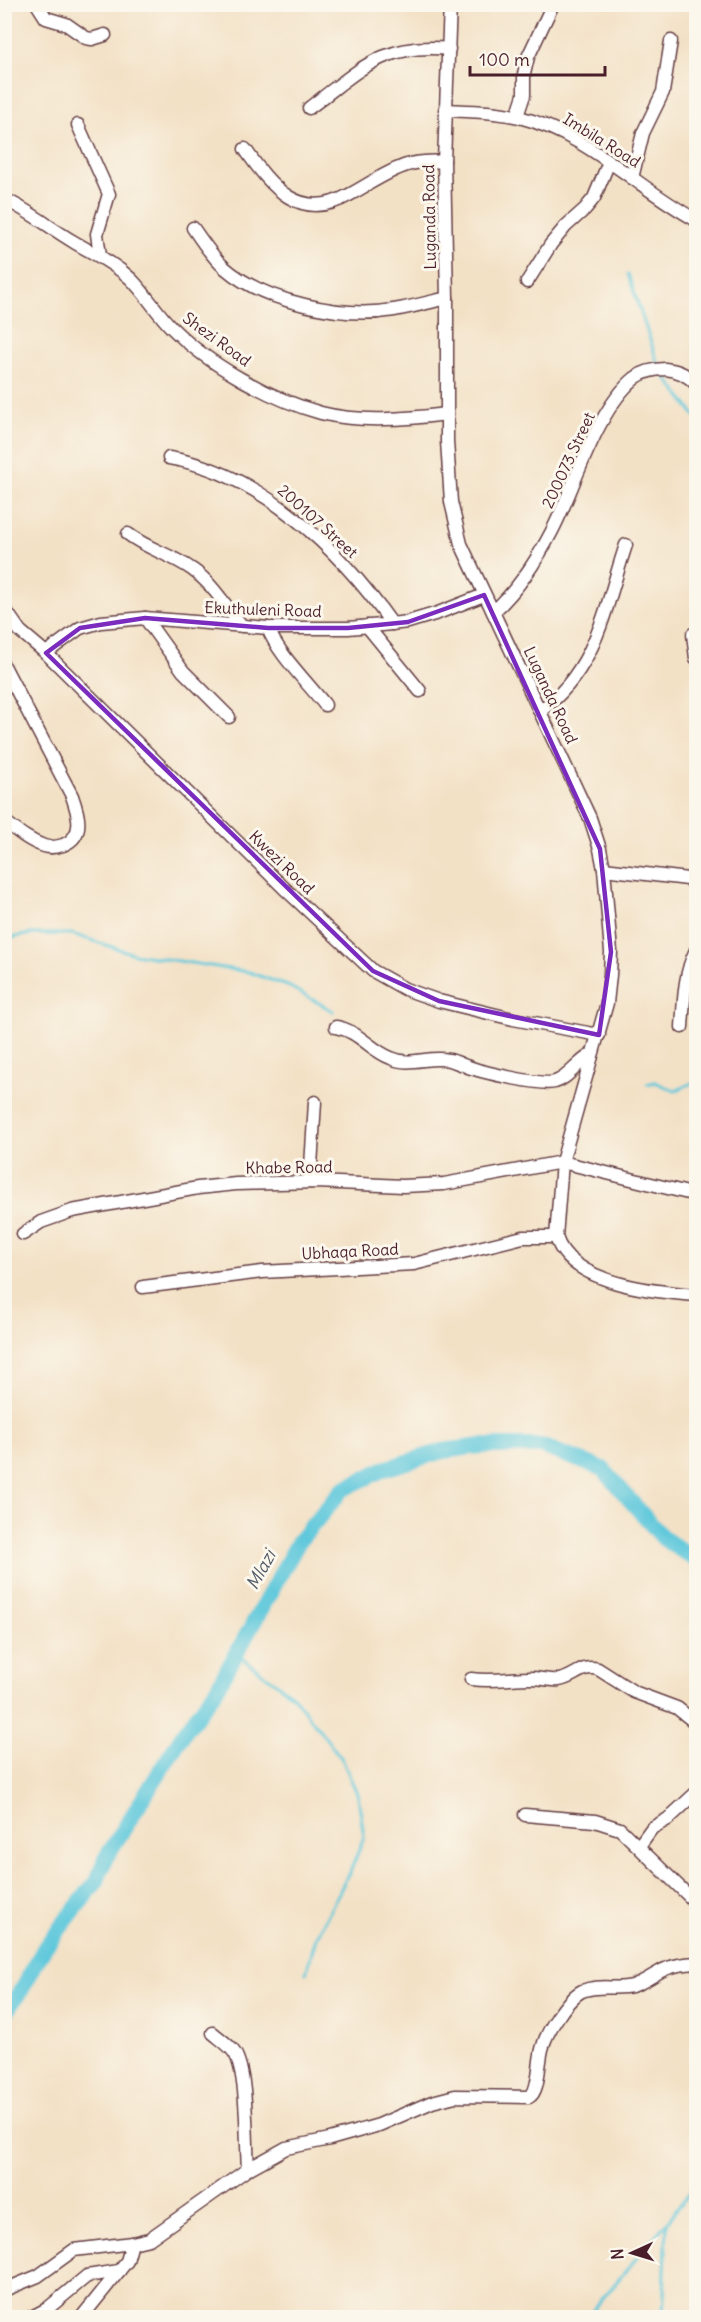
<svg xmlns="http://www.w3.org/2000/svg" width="701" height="2322" font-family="Delius,sans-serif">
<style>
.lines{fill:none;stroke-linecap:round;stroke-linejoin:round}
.stream{stroke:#5fc8db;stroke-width:3}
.river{stroke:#5fc8db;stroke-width:16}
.minor-casing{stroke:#633c42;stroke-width:15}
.minor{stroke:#fff;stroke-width:12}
.marked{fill:none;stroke:#7b2cbf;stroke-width:4.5;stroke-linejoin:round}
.labels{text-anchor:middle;stroke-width:6;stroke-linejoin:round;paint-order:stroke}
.street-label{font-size:16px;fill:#4a1f2b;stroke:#fbf7ec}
.water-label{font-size:18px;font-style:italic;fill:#515a69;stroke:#fbf7ec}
</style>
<rect width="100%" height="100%" fill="#fbf7ec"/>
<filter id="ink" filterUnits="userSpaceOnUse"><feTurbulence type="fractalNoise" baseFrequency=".0167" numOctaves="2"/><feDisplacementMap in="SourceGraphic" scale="12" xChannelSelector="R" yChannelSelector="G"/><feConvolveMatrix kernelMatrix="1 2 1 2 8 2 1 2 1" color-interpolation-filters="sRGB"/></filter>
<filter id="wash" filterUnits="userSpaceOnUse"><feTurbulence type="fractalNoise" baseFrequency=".008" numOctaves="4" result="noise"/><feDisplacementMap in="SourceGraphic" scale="24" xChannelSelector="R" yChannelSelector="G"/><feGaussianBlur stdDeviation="1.35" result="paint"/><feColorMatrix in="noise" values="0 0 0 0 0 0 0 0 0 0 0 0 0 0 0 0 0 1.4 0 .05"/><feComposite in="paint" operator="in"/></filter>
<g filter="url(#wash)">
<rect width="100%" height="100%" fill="#f3e1c6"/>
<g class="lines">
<g class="stream">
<polyline points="628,274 659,367"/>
<polyline points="662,372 696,417"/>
<polyline points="4,939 31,934 72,934 134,954 249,972 290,987 333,1011"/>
<polyline points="647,1084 655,1082 675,1091 696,1081"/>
<polyline points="237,1654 293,1696 342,1759 358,1796 364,1837 353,1865 316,1938 306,1973"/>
<polyline points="586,2318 667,2222 696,2184"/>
<polyline points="663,2318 667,2223"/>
</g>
<polyline class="river" points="4,2014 22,1989 45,1947 97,1881 105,1859 184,1733 216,1690 299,1541 343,1489 384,1469 443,1451 480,1446 541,1446 603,1469 663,1538 696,1560"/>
</g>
</g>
<g filter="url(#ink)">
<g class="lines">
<defs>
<g id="minor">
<polyline points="37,4 46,18 66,24 86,38 92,39 105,35"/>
<path d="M450,4l-6,157 3,137v143l4,61 10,42 129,274 10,31 4,20 7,83 -1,23 -3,28 -45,159 -6,75c14,47 99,55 140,58"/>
<path d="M309,108c50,-37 73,-66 140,-59"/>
<path d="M445,110c24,1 50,1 74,7 68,17 117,70 177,103"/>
<polyline points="517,116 524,95 524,74 528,57 553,4"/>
<polyline points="78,125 109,194 97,234 100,255"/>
<path d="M245,149c26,38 55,74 104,46 19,-10 38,-24 58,-30 11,-4 25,-3 37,-4"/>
<polyline points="632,178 643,133 663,92 671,41"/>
<path d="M4,199c26,12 46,29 70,43 20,12 40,21 57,37 15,15 26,34 41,49 37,37 98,71 149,85 39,10 86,6 126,1"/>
<path d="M193,228c10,14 19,29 32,40 39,34 118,51 169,42 18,-3 36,-8 53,-12"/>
<polyline points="527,282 551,244 566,226 585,209 594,198 609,162"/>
<path d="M169,458c92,15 171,92 223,166"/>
<path d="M128,534c21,16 45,21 65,36 20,14 33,37 49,56"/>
<polyline points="4,608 20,631 46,653 283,887 373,971 405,989 439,1001 513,1019 599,1035"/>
<path d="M493,612c25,-22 44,-52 59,-81 23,-44 44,-121 83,-153 8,-6 19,-9 30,-9 12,1 23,6 31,15"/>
<polyline points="145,618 183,671 229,717"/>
<polyline points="367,626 420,691"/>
<path d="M268,628c9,25 40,55 57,77"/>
<polyline points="693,634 696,658"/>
<polyline points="46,653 80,628 101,622 145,618 268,628 348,628 382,625 408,622 438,613 484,595"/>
<path d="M4,666l68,130c6,17 14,40 -9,49 -6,2 -13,3 -19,1 -15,-5 -27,-15 -40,-25"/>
<path d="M540,711c57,-41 65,-104 86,-166"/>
<polyline points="604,869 696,880"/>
<path d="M336,1027c23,4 34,23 55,31 19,9 39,-3 58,2 6,1 11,4 17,6 14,6 77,20 89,16 14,-4 22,-20 36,-27"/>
<path d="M682,1027c2,-27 2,-53 14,-77"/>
<polyline points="310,1182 315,1102"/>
<polyline points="23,1234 41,1222 72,1211 198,1188 236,1184 317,1182 403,1186 444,1184 562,1162 696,1195"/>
<polyline points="143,1287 262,1272 414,1264 523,1237 556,1237"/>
<path d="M471,1679c21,3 40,-1 60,-1 10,0 19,3 28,2 15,-2 23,-16 39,-11l36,23 43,16 19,15"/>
<polyline points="525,1815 595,1821 620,1829 696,1903"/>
<polyline points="639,1846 652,1828 668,1819 696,1793"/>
<path d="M213,2033c7,6 16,12 21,19 14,20 12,91 14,117"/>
<path d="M4,2290l34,-14 36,-26 58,-7 17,-4 99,-70 38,-21 44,-9 49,-14 53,-23 23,-6 74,1c11,-5 9,-38 14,-51 4,-15 25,-48 39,-55 16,-7 34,-1 50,-5 11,-3 20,-10 29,-15 11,-6 23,-7 35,-8"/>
<polyline points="30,2318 47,2309 87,2276 119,2271"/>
<polyline points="81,2318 127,2261 132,2243"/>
</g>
</defs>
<use href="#minor" class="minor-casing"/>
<use href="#minor" class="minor"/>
</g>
</g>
<path class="marked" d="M484,595l116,254 11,103 -12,83 -160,-34 -66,-30 -327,-318 34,-25 65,-10 123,10h80l60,-6z"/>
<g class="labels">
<g class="street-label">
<text transform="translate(602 140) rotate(32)" y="6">Imbila Road</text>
<text transform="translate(429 217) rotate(-91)" y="6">Luganda Road</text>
<text transform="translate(217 339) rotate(36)" y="6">Shezi Road</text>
<text transform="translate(568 460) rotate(-65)" y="6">200073 Street</text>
<text transform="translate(318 521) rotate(42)" y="6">200107 Street</text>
<text transform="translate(263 609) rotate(2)" y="6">Ekuthuleni Road</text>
<text transform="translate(551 695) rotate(65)" y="6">Luganda Road</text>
<text transform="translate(282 862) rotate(44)" y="6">Kwezi Road</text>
<text transform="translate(289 1167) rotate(-1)" y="6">Khabe Road</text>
<text transform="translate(350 1251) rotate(-3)" y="6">Ubhaqa Road</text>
</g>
<g class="water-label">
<text transform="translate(261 1570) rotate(-61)" y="6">Mlazi</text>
</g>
</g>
<rect width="701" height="2322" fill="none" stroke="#fbf7ec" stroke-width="24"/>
<g transform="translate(632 2253) rotate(266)" stroke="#fbf7ec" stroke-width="4.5" paint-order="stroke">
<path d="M0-4.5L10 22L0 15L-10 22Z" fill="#4a1f2b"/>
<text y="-9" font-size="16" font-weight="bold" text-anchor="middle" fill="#4a1f2b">N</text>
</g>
<path d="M470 66v9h135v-9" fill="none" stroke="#4a1f2b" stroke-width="3"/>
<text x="479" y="66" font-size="18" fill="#4a1f2b" stroke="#fbf7ec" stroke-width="4.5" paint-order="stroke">100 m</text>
</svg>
